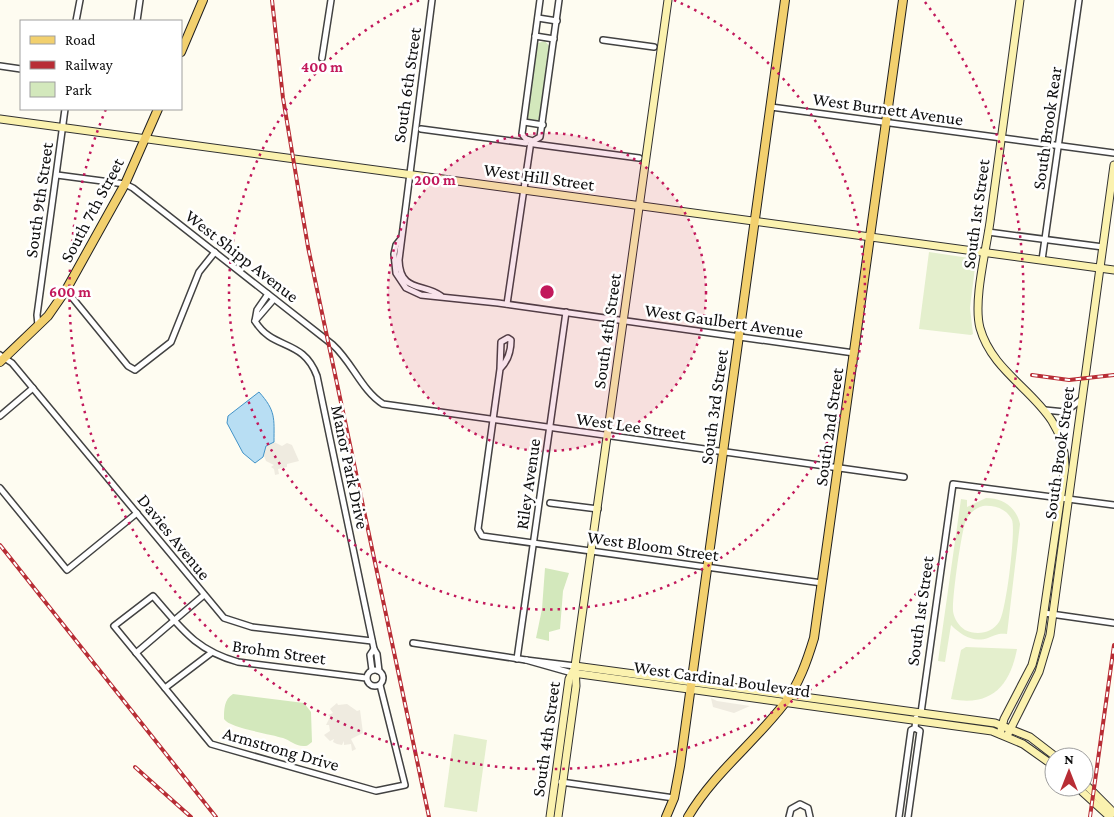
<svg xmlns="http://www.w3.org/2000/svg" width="1114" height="817" font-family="'Crimson Pro',serif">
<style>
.green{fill:#d3e8bc}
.pitch{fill:#e4efcd;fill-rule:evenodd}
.plaza{fill:#efebe0}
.water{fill:#b8def3;stroke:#4393c7}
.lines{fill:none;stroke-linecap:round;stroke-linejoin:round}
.street-casing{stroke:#424242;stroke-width:8}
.secondary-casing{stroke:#313131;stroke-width:9}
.primary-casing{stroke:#202020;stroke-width:10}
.street{stroke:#fff;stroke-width:5}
.secondary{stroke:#fbf2af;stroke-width:7}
.primary{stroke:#f2d06e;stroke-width:8}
.rail-casing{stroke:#b82d35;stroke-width:4}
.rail{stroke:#fff;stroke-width:2;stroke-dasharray:5.5;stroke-linecap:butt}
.ring{fill:none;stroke:#c2185b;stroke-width:2.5;stroke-dasharray:2.5 5}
.labels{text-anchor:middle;stroke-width:5;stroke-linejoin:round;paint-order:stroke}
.street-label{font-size:18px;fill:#0f0f0f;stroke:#fff}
.centre{fill:#c2185b;stroke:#fff;stroke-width:2.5}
.ring-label{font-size:15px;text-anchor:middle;font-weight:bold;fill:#c2185b;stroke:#fff;stroke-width:5;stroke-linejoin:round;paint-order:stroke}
</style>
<rect width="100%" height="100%" fill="#fefcf1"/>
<g class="green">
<polygon points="545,41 550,47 541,117 537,122 529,120 526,115 536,47 538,43"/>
<polygon points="545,568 569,573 563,591 560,629 549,632 549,641 536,638 542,609"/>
<path d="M233,694l71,9 7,9 1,30c-3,2 -4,4 -7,4 -9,1 -15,-6 -22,-8 -12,-4 -54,-10 -59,-19 0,-9 0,-20 9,-25z"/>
</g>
<g class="pitch">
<polygon points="929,252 976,259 970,308 973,334 971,335 919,329"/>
<path d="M986,498c17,0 30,9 34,26l-13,110c-9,-1 -11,1 -19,4 -15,5 -27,-3 -37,-13l-6,37 -7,-1 23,-162 6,1v7zM983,506c12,-1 24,3 29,14 4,10 -6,93 -13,102 -7,11 -22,14 -34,8 -6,-4 -11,-11 -12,-19 -1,-13 8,-78 13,-91 4,-7 9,-12 17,-14z"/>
<path d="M966,647l51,2c-7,37 -26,58 -66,50l10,-49z"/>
<polygon points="454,734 487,740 477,812 444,807"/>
</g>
<g class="plaza">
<polygon points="274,442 282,446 287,443 292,445 299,461 287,464 287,467 278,469 279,474 275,475 274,469 271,467 274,465 266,461 263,453 266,445"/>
<polygon points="711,698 717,701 750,706 734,713 713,707"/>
<polygon points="337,703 338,705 347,704 357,711 360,710 363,733 351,739 356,749 352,751 351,744 344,745 344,741 342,745 337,744 333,742 334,739 330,741 324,735 330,731 329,725 326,725 330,717 328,715 333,713 330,709"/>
</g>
<path class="water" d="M259,392c17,19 15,26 15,50l-8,4 -3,11 -8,6 -12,-10 -16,-30 1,-7z"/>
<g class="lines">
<defs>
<g id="street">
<path d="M432,0l-33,260c1,33 25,23 42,36"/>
<polyline points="540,0 522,134 526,139 533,141 540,137 559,0"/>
<polyline points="538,18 557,21"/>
<polyline points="76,21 80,0"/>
<polyline points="137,21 140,0"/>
<polyline points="535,36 554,39"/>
<polyline points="603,40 654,47"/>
<polyline points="322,58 331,0"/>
<polyline points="0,66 21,69"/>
<polyline points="771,107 1114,153"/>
<polyline points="524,122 543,125"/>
<polyline points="421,129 526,143"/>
<polyline points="534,144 639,158"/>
<path d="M57,175l68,9 8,4 200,157c19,17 29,46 50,59l521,73"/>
<polyline points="988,232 1103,247"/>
<polyline points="400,240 396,245 394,254 396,273 406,288 421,295 498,303 854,353"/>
<polyline points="1042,260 1079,0"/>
<polyline points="66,290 128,366 135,370 171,342 199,272 215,252"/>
<path d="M268,294l-11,16 -2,11c18,30 48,17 62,55l57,273"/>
<polyline points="507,304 531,141"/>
<polyline points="255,321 274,299"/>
<polyline points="38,325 37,315 65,109"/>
<polyline points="0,355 12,363 224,618 252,627 372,641"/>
<path d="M500,369l1,-27 7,-4 3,2c0,11 -3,21 -11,29l-22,160 4,7 340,47"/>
<polyline points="1045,410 1065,412 1082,399"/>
<polyline points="0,416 33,388"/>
<polyline points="0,488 67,570 137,513"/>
<polyline points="550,503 598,509"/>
<polyline points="1044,613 1114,623"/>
<polyline points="413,643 526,660"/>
<polyline points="136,653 204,595"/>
<polyline points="517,659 566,312"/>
<circle cx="375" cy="678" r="8"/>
<polyline points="372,670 370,655 374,649 377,654 379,671"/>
<polyline points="572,673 526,660 575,666"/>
<path d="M366,678l-128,-16c-43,-12 -57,-34 -85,-66l-39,30 97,118 165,47 29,-6 -25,-100"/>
<polyline points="165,688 211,653"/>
<polyline points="921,713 953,484 1114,505"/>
<polyline points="561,782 674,798"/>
<polyline points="789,817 791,809 800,804 808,808 810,817"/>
<polyline points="899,817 911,730 915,728 916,718"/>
<polyline points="908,817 920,731 915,728"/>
</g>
<g id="secondary">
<polyline points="0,119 1114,270"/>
<polyline points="575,666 995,723 1030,737 1056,757"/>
<polyline points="573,673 992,731 1023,744 1054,766"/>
<path d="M1000,734l4,-15 28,-54 9,-33 24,-165c1,-67 -69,-82 -85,-139 -7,-27 6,-77 10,-106 10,-74 20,-148 30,-222"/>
<polyline points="1007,736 1039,672 1050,635 1114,165"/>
<polyline points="1084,783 1114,813"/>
<polyline points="1077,787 1110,817"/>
<polyline points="550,817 569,679 574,669"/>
<polyline points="558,817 576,686 575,666 668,0"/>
</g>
<g id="primary">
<polyline points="181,52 203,0"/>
<polyline points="0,362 48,316 66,290 125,184 158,109"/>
<polyline points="666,817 674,798 680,766 785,0"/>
<path d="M688,817c25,-43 66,-74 96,-113 15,-20 23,-43 30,-66l89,-638"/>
</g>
</defs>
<use href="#street" class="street-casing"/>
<use href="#secondary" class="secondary-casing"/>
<use href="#primary" class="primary-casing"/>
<use href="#street" class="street"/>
<use href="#secondary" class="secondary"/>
<use href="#primary" class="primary"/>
<defs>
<g id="rail">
<polyline points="272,0 283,98 308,247 429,817"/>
<polyline points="1032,375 1069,380 1114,375"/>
<polyline points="0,545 216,817"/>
<polyline points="135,767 191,817"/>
<polyline points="1090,817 1114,645"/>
</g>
</defs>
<use href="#rail" class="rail-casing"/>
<use href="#rail" class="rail"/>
</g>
<circle cx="547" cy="292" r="159" fill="#c2185b" fill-opacity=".12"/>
<g class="ring">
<circle cx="547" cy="292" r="159"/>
<path d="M674 0A318 318 0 1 1 420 0"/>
<path d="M925 2A477 477 0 1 1 106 109"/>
</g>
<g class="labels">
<g class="street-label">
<text transform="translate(407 85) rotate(-82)" y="6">South 6th Street</text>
<text transform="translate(888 109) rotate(8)" y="6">West Burnett Avenue</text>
<text transform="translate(1047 128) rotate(-82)" y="6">South Brook Rear</text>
<text transform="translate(539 177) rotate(8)" y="6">West Hill Street</text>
<text transform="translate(39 200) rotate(-82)" y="6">South 9th Street</text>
<text transform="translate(92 210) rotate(-62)" y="6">South 7th Street</text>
<text transform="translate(976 214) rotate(-82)" y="6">South 1st Street</text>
<text transform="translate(242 256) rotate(38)" y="6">West Shipp Avenue</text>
<text transform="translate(724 321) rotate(8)" y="6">West Gaulbert Avenue</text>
<text transform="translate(607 331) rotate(-82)" y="6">South 4th Street</text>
<text transform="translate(714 407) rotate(-82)" y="6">South 3rd Street</text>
<text transform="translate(631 426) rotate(8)" y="6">West Lee Street</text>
<text transform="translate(829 427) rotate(-82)" y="6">South 2nd Street</text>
<text transform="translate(1059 453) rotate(-82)" y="6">South Brook Street</text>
<text transform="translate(350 467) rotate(78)" y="6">Manor Park Drive</text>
<text transform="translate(528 484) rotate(-82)" y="6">Riley Avenue</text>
<text transform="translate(174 537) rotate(51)" y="6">Davies Avenue</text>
<text transform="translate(653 546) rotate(8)" y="6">West Bloom Street</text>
<text transform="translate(920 611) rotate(-82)" y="6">South 1st Street</text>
<text transform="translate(279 652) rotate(8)" y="6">Brohm Street</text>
<text transform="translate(722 679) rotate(8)" y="6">West Cardinal Boulevard</text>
<text transform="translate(546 739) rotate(-82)" y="6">South 4th Street</text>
<text transform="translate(281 749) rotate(16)" y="6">Armstrong Drive</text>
</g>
</g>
<circle cx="547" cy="292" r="8" class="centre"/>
<g class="ring-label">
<text x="322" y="72">400 m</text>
<text x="435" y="185">200 m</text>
<text x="70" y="297">600 m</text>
</g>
<rect x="20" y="20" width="162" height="90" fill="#ffffff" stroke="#9f9f9f"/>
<rect x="30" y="36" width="25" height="8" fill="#f2d06e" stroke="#9f9f9f"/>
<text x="65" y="45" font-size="15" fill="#0f0f0f">Road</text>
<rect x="30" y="61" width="25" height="8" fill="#b82d35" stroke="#9f9f9f"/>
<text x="65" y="70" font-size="15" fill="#0f0f0f">Railway</text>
<rect x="30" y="82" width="25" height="15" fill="#d3e8bc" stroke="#9f9f9f"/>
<text x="65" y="95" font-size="15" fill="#0f0f0f">Park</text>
<g transform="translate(1069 772)"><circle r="24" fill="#ffffff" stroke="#9f9f9f"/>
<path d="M0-4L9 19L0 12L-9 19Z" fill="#b82d35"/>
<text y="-8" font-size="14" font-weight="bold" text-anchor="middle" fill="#0f0f0f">N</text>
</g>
</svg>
